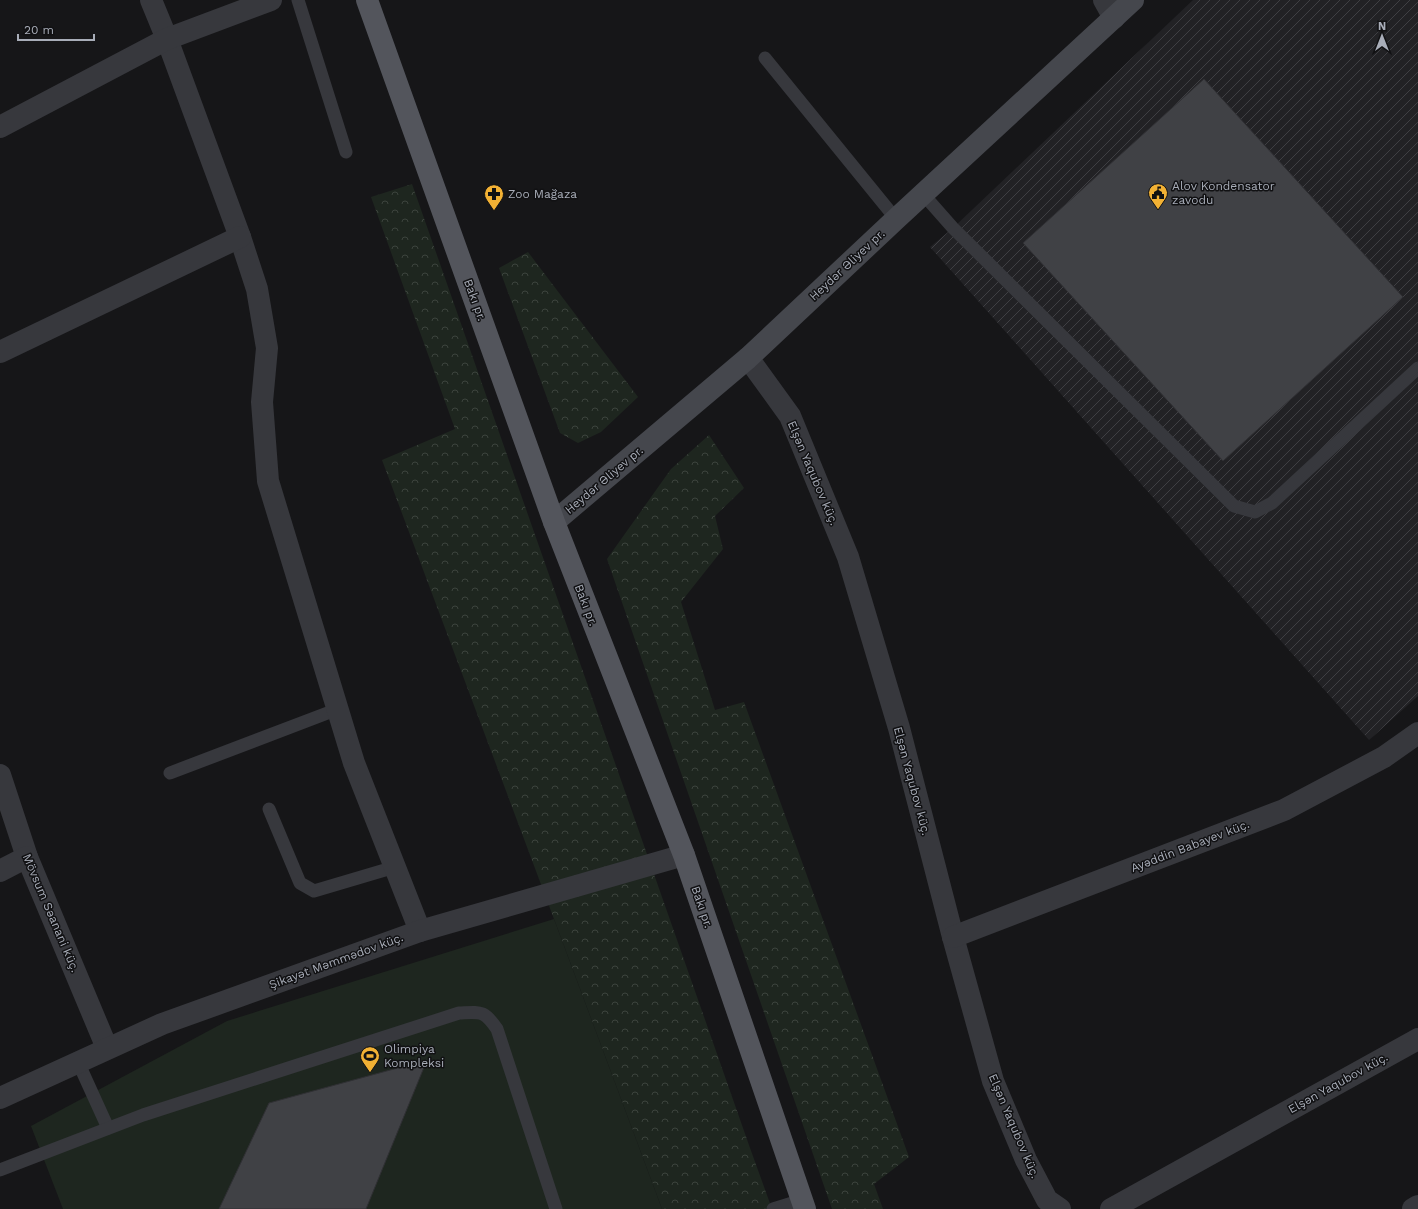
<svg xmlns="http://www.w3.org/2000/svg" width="1418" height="1209" font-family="'Work Sans',sans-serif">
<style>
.industrial{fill:url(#industrial-furrows)}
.forest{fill:url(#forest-crowns)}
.pitch{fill:#1e261f}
.building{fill:#404145;stroke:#303034}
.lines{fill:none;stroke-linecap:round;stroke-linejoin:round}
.lane{stroke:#37383d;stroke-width:13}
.street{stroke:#37383d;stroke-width:22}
.secondary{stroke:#45474d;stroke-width:22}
.primary{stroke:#53555c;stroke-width:22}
.labels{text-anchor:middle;stroke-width:3;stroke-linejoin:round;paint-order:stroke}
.poi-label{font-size:12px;fill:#a8adb8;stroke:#111113;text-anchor:start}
.street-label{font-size:12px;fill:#a8adb8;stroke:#111113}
</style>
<defs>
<pattern id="industrial-furrows" width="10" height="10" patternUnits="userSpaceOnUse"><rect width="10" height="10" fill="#222225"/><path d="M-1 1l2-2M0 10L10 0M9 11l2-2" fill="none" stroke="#3f3f43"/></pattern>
<pattern id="forest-crowns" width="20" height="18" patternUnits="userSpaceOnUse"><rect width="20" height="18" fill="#1e261f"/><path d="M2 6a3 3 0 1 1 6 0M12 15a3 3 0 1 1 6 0" fill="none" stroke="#3c433d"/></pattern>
</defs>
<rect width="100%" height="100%" fill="#161618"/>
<polygon class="industrial" points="1193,0 1418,0 1418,696 1369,740 930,247 953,228"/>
<g class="forest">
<polygon points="412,184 750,1148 772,1209 662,1209 554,919 382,460 455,429 371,197"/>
<polygon points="528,252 638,397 601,432 578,443 560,433 499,268"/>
<polygon points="709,435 744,488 715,516 723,549 681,602 715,710 744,702 909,1157 874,1184 883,1209 832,1209 607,559 671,469"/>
</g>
<polygon class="pitch" points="554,919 662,1209 63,1209 31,1126 227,1021"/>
<g class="building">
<polygon points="1204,79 1403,297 1223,461 1023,243"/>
<polygon points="427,1060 366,1209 219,1209 269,1103"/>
</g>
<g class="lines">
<g class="lane">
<polyline points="298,0 346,152"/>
<polyline points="765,58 896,219"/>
<polyline points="923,194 953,228 1234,506 1255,512 1272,503 1418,368"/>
<polyline points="170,773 338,709"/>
<polyline points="269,809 300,883 314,891 395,867"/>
<polyline points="78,1062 108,1128"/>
<path d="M0,1170l143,-55 316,-102c22,-1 25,-3 38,16l59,180"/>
<polyline points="773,1209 802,1200"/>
</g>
<g class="street">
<polyline points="151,0 167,39 240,237 257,289 267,348 262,402 268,481 354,763 420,931"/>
<polyline points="1104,0 1114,18"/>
<polyline points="0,127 167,39 271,0"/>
<polyline points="0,352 240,237"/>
<polyline points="748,358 790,416 848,557 899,728 953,937 993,1081 1026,1160 1047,1200 1060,1209"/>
<polyline points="0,775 27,857 107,1048"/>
<polyline points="0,871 27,857"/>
<polyline points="953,937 1284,810 1384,757 1418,733"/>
<polyline points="0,1098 162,1024 420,931 684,855"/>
<polyline points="1111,1209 1418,1039"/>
<polyline points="1413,1209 1418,1206"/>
</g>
<polyline class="secondary" points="554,522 748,358 896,219 1133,0"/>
<polyline class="primary" points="367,0 554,522 684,855 805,1209"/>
</g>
<defs>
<symbol id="civic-pin" viewBox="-11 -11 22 30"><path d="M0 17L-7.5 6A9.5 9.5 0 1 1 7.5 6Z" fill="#f2b134" stroke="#111113"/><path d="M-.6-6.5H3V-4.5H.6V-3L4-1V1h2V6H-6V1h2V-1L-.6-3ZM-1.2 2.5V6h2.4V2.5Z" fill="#111"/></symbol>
<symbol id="pharmacy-pin" viewBox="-11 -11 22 30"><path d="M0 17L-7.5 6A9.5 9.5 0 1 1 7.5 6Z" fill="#f2b134" stroke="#111113"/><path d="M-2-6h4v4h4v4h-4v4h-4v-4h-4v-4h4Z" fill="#111"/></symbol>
<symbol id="stadium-pin" viewBox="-11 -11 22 30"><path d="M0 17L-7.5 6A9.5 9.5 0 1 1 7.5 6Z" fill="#f2b134" stroke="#111113"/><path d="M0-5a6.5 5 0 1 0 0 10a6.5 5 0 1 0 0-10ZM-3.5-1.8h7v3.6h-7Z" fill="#111"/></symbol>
</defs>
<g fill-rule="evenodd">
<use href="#civic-pin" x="1147" y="182" width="22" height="30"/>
<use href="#pharmacy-pin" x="483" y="183" width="22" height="30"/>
<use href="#stadium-pin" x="359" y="1045" width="22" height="30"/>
</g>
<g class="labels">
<g class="poi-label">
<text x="1172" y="190">Alov Kondensator<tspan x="1172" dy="14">zavodu</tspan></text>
<text x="508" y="198">Zoo Mağaza</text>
<text x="384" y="1053">Olimpiya<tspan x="384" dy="14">Kompleksi</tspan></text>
</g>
<g class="street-label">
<text transform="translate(847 265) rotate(-43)" y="4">Heydər Əliyev pr.</text>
<text transform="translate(475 300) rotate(70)" y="4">Bakı pr.</text>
<text transform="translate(813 473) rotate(67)" y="4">Elşən Yaqubov küç.</text>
<text transform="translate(604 480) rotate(-40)" y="4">Heydər Əliyev pr.</text>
<text transform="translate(586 605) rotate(69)" y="4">Bakı pr.</text>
<text transform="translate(912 781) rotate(75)" y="4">Elşən Yaqubov küç.</text>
<text transform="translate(1190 846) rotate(-21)" y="4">Ayəddin Babayev küç.</text>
<text transform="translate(702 907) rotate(71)" y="4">Bakı pr.</text>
<text transform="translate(51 913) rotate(67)" y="4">Mövsum Səanani küç.</text>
<text transform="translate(336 961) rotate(-20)" y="4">Şikayət Məmmədov küç.</text>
<text transform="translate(1338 1083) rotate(-29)" y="4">Elşən Yaqubov küç.</text>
<text transform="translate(1014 1126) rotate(67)" y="4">Elşən Yaqubov küç.</text>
</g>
</g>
<g transform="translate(1382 36)" stroke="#111113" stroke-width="3" paint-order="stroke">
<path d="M0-3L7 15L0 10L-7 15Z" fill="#a8adb8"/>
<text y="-6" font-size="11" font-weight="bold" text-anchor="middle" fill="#a8adb8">N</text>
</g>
<path d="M18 34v6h76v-6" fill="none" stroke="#a8adb8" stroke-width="2"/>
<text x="24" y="34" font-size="12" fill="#a8adb8" stroke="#111113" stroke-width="3" paint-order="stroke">20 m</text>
</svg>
